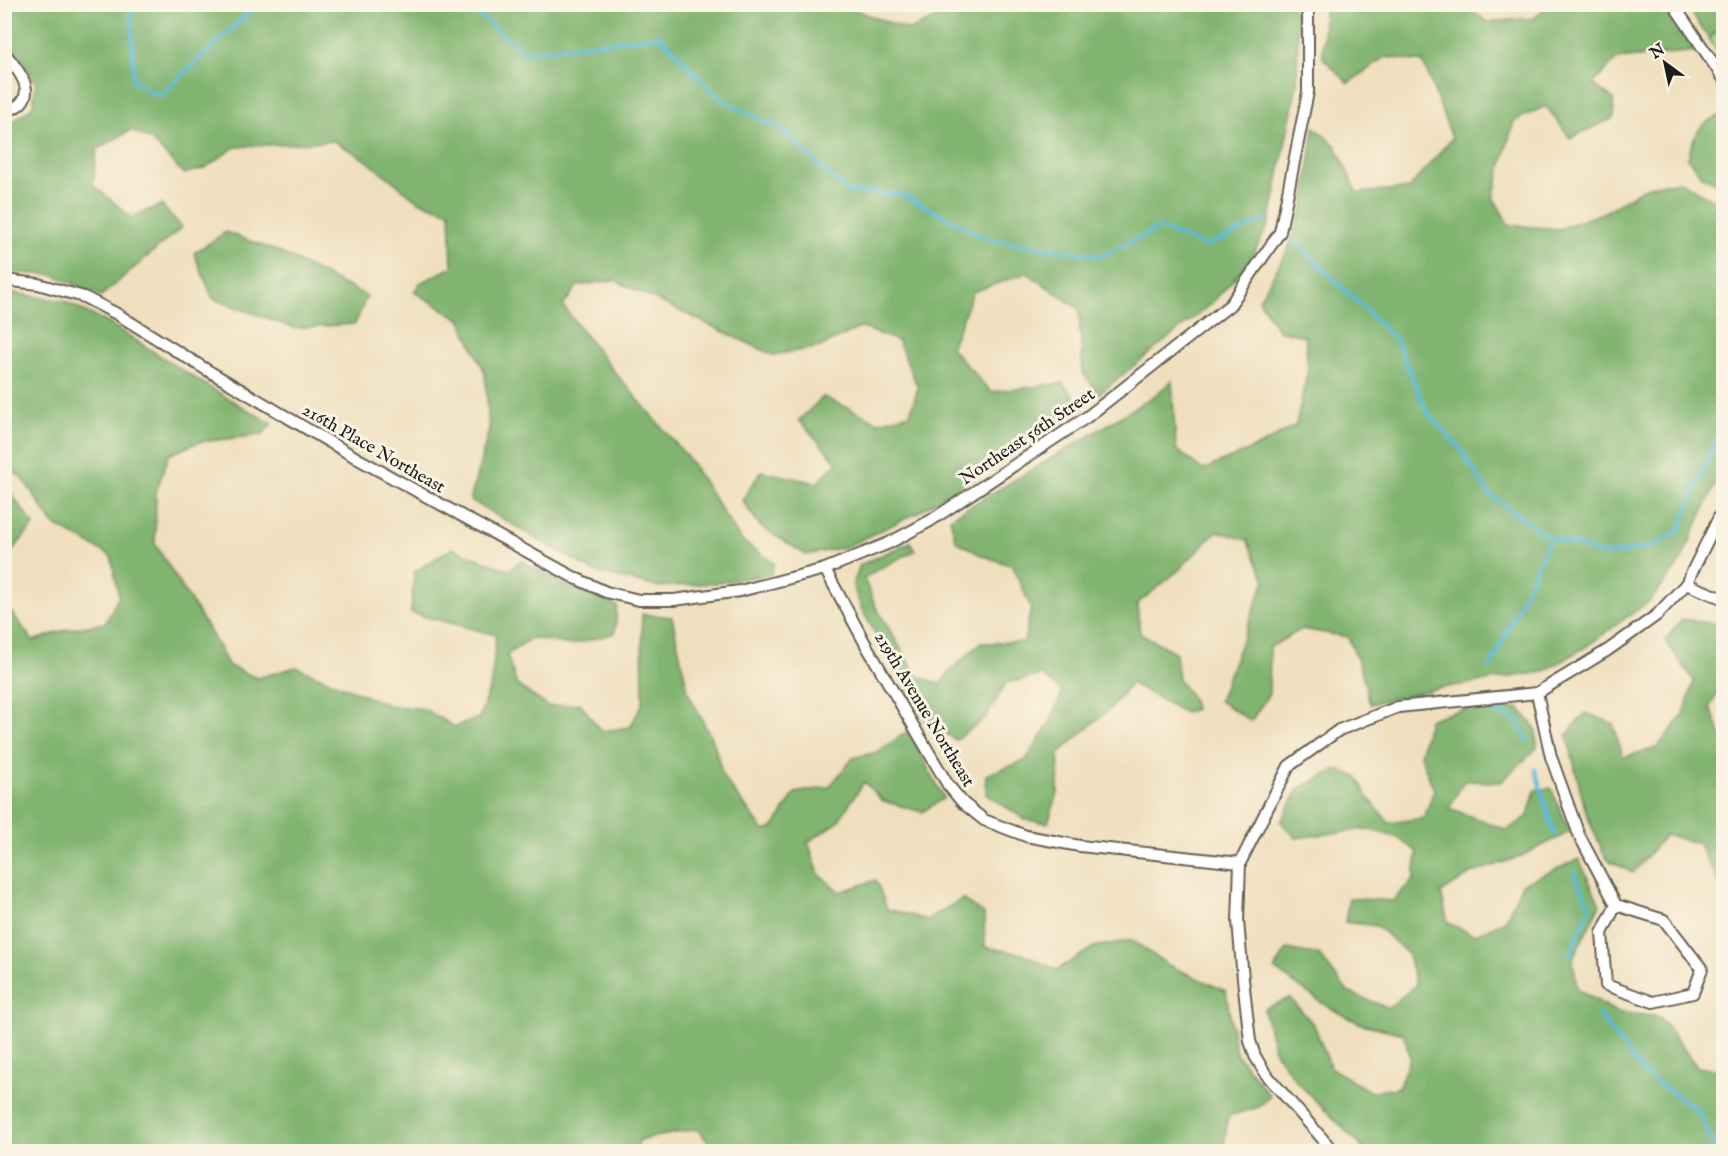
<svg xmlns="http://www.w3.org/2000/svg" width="1728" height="1156" font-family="'IM FELL English',serif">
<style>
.green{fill:#a1d281;stroke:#5e774e;stroke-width:1.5}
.forest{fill:#80b46f;stroke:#4e6846;stroke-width:1.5}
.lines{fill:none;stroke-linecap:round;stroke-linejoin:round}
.stream{stroke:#5abad8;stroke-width:4}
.street-casing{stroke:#666055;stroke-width:14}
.street{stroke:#fff;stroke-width:10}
.labels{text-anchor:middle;stroke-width:6;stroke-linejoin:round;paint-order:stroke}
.street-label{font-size:18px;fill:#1c1c1c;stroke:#fcf5e5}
</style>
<rect width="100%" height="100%" fill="#fcf5e5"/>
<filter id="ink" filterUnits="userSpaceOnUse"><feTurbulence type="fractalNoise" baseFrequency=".0167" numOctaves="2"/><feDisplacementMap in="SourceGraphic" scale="12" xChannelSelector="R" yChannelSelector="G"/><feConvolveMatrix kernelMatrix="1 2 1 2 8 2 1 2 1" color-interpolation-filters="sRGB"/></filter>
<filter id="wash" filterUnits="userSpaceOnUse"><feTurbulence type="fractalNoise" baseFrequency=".008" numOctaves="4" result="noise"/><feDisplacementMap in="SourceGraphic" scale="24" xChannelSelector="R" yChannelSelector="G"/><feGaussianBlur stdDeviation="1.35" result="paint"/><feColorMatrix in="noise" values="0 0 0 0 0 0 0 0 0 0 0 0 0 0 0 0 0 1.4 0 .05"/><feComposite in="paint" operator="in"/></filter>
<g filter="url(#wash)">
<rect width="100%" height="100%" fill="#efdfbe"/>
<polygon class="green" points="1723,24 1723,60 1709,39"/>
<g class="forest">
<polygon points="848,5 853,9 909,30 944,15 942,5 1298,5 1297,85 1269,224 1248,263 1213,302 1099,394 1083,373 1079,309 1027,273 973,292 951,348 991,392 1063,383 1083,408 917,513 846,547 806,555 760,526 742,500 761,471 817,483 837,462 799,420 823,397 879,422 910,414 918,388 898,341 861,327 820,347 773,355 614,280 577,286 563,306 606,362 688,458 741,540 774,563 771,574 715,583 659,587 595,572 470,500 489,430 485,373 460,319 414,292 420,283 452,267 450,212 418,201 366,160 334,141 235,147 205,168 184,174 151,140 131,130 97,149 93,185 131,217 161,205 182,227 101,296 54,275 5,272 4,180 8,126 33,106 36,83 5,36 5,5"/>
<polygon points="1324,5 1464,5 1488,22 1535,18 1547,5 1665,5 1698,51 1617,59 1593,84 1613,99 1614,118 1570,138 1546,106 1514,121 1493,197 1509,225 1559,229 1605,212 1648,186 1681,181 1723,206 1723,467 1681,561 1651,600 1587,646 1543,672 1440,688 1370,704 1361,669 1348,637 1302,629 1270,647 1269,694 1251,721 1219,701 1265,580 1247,540 1217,531 1178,571 1137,604 1140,633 1176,653 1178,679 1193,699 1195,709 1185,713 1131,683 1113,706 1059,753 1058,793 1048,823 1026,820 986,794 986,775 1026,760 1050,723 1062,692 1042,675 1006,683 986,718 956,740 926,722 862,610 853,585 860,565 910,542 915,551 878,569 864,579 876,607 917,676 940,684 956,665 981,643 1024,642 1031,608 1013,566 981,555 956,541 950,518 1091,435 1154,396 1172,381 1176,449 1203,470 1263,444 1296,425 1308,369 1305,336 1278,330 1259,300 1288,250 1304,205 1314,127 1336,146 1357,193 1409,188 1452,138 1423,62 1386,57 1348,83 1323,58"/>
<polygon points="1686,5 1723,5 1723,24 1709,39"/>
<path d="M1723,115h1l-1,72 -21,-11 -14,-17c5,-23 11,-38 35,-44z"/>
<polygon points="226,232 277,251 367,296 355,324 294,328 213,299 194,253"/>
<polygon points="5,292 64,301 110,324 204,384 272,424 262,435 199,442 169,455 156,492 155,544 212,635 229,666 257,678 296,667 388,705 424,709 455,727 479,718 492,680 496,635 411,613 414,572 452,548 508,570 521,561 571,588 617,606 615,633 571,645 531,638 507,655 517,685 549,707 580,703 601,731 630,727 643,703 642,614 672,617 688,692 714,743 723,777 764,831 773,828 795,793 829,787 853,758 877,752 908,731 944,798 922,812 883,801 864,782 837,823 808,842 819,874 840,892 876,880 887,909 927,920 962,899 984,914 985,947 1023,954 1057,970 1094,947 1132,940 1168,965 1226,991 1236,1053 1270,1096 1259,1107 1228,1116 1225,1142 1231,1152 717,1152 697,1129 639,1140 637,1152 5,1151 5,576 9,609 33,641 65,630 105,623 119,596 111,556 53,524 22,477 5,468"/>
<polygon points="5,486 34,525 5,559"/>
<polygon points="1682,619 1715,624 1723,632 1723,682 1710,707 1723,740 1723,890 1698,843 1665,835 1633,873 1606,859 1586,813 1567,735 1585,713 1613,723 1623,757 1657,748 1684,714 1694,681 1665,640"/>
<polygon points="1475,706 1519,708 1536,729 1537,748 1501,782 1464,781 1449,808 1507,830 1528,816 1535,790 1551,788 1570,832 1519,857 1470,874 1441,893 1448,923 1474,935 1505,921 1522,884 1579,859 1600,905 1573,958 1577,989 1616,1012 1660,1017 1697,1067 1723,1071 1723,1151 1366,1151 1297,1082 1274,1050 1264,1009 1290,998 1314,1025 1331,1068 1371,1092 1398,1088 1410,1058 1404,1034 1361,1024 1328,1007 1274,969 1287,949 1319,955 1348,992 1388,1008 1416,985 1408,954 1377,926 1345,922 1349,898 1392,901 1414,879 1417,852 1396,837 1366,829 1296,838 1281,822 1299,789 1336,769 1357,776 1367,796 1389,823 1424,818 1434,790 1420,755 1429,719"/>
</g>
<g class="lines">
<g class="stream">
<polyline points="131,4 134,82 160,96 258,4"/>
<polyline points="466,4 524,52 660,36 720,99 784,131 847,192 901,194 988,239 1101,256 1159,228 1206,246 1265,220"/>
<polyline points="1296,242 1396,340 1428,414 1460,448 1489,494 1550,538 1607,555 1651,547 1679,531 1724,420"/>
<polyline points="1490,668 1550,538"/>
<polyline points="1494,712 1516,719 1528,741"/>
<polyline points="1535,769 1554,834"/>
<polyline points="1570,955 1590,908 1574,872"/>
<polyline points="1598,1014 1643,1073 1699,1111 1716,1152"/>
</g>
</g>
</g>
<g filter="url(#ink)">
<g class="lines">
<defs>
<g id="street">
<polyline points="1673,4 1724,79"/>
<path d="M4,52c9,13 32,35 17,51 -4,4 -11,7 -17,10"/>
<polyline points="4,280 38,284 84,297 117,314 207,370 360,460 575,578 606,592 639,600 674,600 740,591 825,569 889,543 930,521 1087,417 1230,305 1280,232 1308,92 1308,4"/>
<polyline points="825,569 866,645 948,785 963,803 984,820 1026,836 1080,846 1240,863"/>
<polyline points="1686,584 1724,599"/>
<polyline points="1537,693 1551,757 1579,835 1616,905 1602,933 1606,985 1653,1002 1693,993 1702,969 1664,920 1616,905"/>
<polyline points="1334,1152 1265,1073 1255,1056 1250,1041 1243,979 1238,921 1240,863 1289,766 1339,730 1398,707 1537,693 1608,650 1657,615 1686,584 1724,507"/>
</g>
</defs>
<use href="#street" class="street-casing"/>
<use href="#street" class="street"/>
</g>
</g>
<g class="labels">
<g class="street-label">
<text transform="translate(1027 436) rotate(-34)" y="6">Northeast 56th Street</text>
<text transform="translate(374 448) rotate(30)" y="6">216th Place Northeast</text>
<text transform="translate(925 709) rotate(59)" y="6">219th Avenue Northeast</text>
</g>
</g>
<rect width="1728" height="1156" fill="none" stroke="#fcf5e5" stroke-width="24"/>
<g transform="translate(1665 63) rotate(327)" stroke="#fcf5e5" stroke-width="4.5" paint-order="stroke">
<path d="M0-4.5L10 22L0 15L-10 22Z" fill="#1c1c1c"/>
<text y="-9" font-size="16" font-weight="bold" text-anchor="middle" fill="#1c1c1c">N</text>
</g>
</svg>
